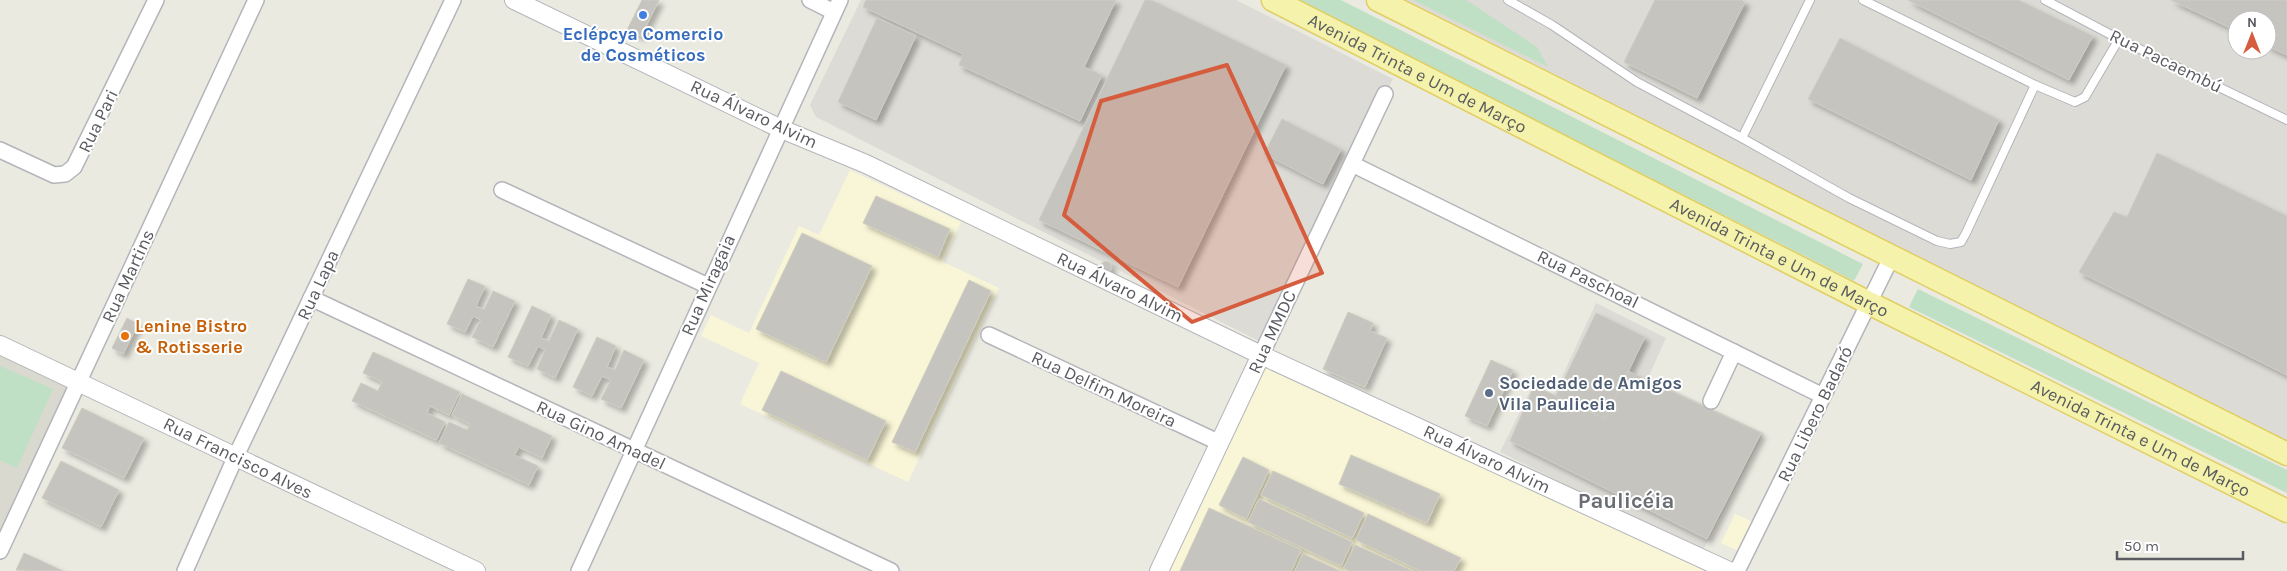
<svg xmlns="http://www.w3.org/2000/svg" width="2287" height="571" font-family="Karla,sans-serif">
<style>
.commercial{fill:#f9f6d7}
.industrial{fill:#dcdbd5;fill-rule:evenodd}
.education{fill:#dad9cf}
.green{fill:#bfe0c4}
.building{fill:#c6c4be;stroke:#ceccc0;filter:url(#shadow)}
.lines{fill:none;stroke-linecap:round;stroke-linejoin:round}
.service-casing{stroke:#b3b5ba;stroke-width:10}
.minor-casing{stroke:#b3b5ba;stroke-width:18}
.tertiary-casing{stroke:#b3b5ba;stroke-width:20}
.primary-casing{stroke:#e1ce64;stroke-width:25}
.service{stroke:#fff;stroke-width:8}
.minor{stroke:#fff;stroke-width:15}
.tertiary{stroke:#fff;stroke-width:18}
.primary{stroke:#f5f3ab;stroke-width:22}
.marked{fill:#d55c3c;fill-opacity:0.2;stroke:#d55c3c;stroke-width:4;stroke-linejoin:round}
.shop-dot{fill:#3f7fe0;stroke:#fff;stroke-width:2}
.food-dot{fill:#e8710a;stroke:#fff;stroke-width:2}
.service-dot{fill:#5c6f8a;stroke:#fff;stroke-width:2}
.labels{text-anchor:middle;stroke-width:4;stroke-linejoin:round;paint-order:stroke}
.shop-label{font-size:18px;font-weight:bold;fill:#366cbe;stroke:#fff}
.street-label{font-size:18px;fill:#595b60;stroke:#fff}
.food-label{font-size:18px;font-weight:bold;fill:#c56008;stroke:#fff;text-anchor:start}
.service-label{font-size:18px;font-weight:bold;fill:#4e5e75;stroke:#fff;text-anchor:start}
.district-label{font-size:22px;font-weight:bold;fill:#6a6d72;stroke:#fff}
</style>
<defs>
<filter id="shadow"><feDropShadow dx="4.5" dy="4.5" stdDeviation="2.5" flood-color="#0004"/></filter>
</defs>
<rect width="100%" height="100%" fill="#ebeae1"/>
<g class="commercial">
<polygon points="850,170 961,222 943,262 999,288 908,482 740,404 759,363 701,336 711,315 749,333 799,226 819,235"/>
<polygon points="1264,366 1708,571 1170,571"/>
<polygon points="1735,514 1753,522 1739,551 1721,543"/>
</g>
<g class="industrial">
<polygon points="861,0 1236,0 1393,79 1259,341 816,117 810,105"/>
<path d="M1404,0h883v441zM2237,20h30v30h-30z"/>
<polygon points="1596,303 1666,338 1648,378 1764,433 1702,552 1500,452 1533,385 1554,394"/>
</g>
<polygon class="education" points="0,350 70,383 0,534"/>
<g class="green">
<polygon points="1298,0 1341,0 1863,264 1854,281"/>
<polygon points="1413,0 1466,0 1537,47 1548,67"/>
<polygon points="1918,289 2287,470 2287,493 1909,307"/>
<polygon points="0,366 53,389 17,468 0,460"/>
</g>
<g class="building">
<polygon points="642,0 659,0 641,36 627,30"/>
<polygon points="866,0 1116,0 1084,67 1102,75 1080,121 959,65 963,54 863,7"/>
<polygon points="1145,0 1151,0 1286,65 1178,287 1039,220"/>
<polygon points="1655,0 1741,0 1745,2 1697,98 1624,62"/>
<polygon points="1908,0 2018,0 2093,36 2069,80"/>
<polygon points="2171,0 2287,0 2287,55 2267,46 2267,20 2237,20 2237,31"/>
<polygon points="877,18 916,36 876,120 838,102"/>
<polygon points="1840,38 1999,120 1971,180 1808,99"/>
<polygon points="1282,119 1341,149 1323,184 1264,154"/>
<polygon points="2157,153 2287,216 2287,375 2079,272 2114,212 2127,217"/>
<polygon points="876,196 950,229 938,257 863,223"/>
<polygon points="802,233 872,266 826,362 756,329"/>
<circle cx="1106" cy="267" r="5.5"/>
<polygon points="468,279 485,286 476,306 484,310 493,291 515,301 493,347 472,337 481,320 473,316 465,332 447,324"/>
<polygon points="969,280 991,291 915,452 892,442"/>
<polygon points="532,306 551,315 541,338 549,341 559,320 578,329 555,378 537,369 545,350 538,346 528,366 508,357"/>
<polygon points="1348,312 1373,323 1370,331 1387,338 1365,387 1323,369"/>
<polygon points="1596,313 1645,337 1605,419 1556,396"/>
<polygon points="127,318 138,324 123,354 112,348"/>
<polygon points="597,337 616,346 607,367 615,370 624,350 644,360 621,408 601,399 611,380 602,376 592,396 573,387"/>
<polygon points="373,352 460,392 449,415 430,406 427,413 445,422 436,440 352,401 361,383 378,391 382,382 363,373"/>
<polygon points="1491,360 1513,370 1487,426 1465,416"/>
<polygon points="781,371 886,421 867,460 762,410"/>
<polygon points="1628,371 1761,433 1707,539 1510,441 1534,386 1605,419"/>
<polygon points="462,394 552,436 542,458 519,447 514,455 538,466 529,485 439,443 449,422 467,430 470,424 452,415"/>
<polygon points="82,408 144,438 124,478 62,448"/>
<polygon points="1351,455 1440,494 1427,523 1339,484"/>
<polygon points="1243,457 1269,470 1246,519 1219,505"/>
<polygon points="61,461 119,490 101,527 42,498"/>
<polygon points="1273,471 1364,513 1352,538 1261,495"/>
<polygon points="1259,499 1352,542 1341,566 1248,522"/>
<polygon points="1209,508 1301,550 1291,571 1180,571"/>
<polygon points="1368,514 1461,558 1454,571 1421,571 1356,540"/>
<polygon points="1355,545 1413,571 1349,571 1344,568"/>
<polygon points="24,553 63,571 16,570"/>
<polygon points="1303,554 1340,571 1295,571"/>
</g>
<g class="lines">
<defs>
<g id="service">
<polyline points="1508,0 1552,25 1637,82 1742,138 1849,198 1937,241 1950,244 1961,242 1966,233 2035,85"/>
<polyline points="1863,0 2035,85 2075,102 2085,97 2119,39"/>
<polyline points="2045,0 2119,39 2287,120"/>
<polyline points="1742,138 1810,0"/>
</g>
<g id="minor">
<polyline points="810,0 834,12"/>
<polyline points="0,150 54,175 65,174 74,167 156,0"/>
<polyline points="1352,164 1823,396"/>
<polyline points="502,190 708,286"/>
<polyline points="311,298 891,571"/>
<polyline points="989,335 1220,443"/>
<polyline points="1261,355 1385,94"/>
<polyline points="1711,401 1734,352"/>
<polyline points="0,551 256,0"/>
<polyline points="185,571 235,458 453,0"/>
<polyline points="579,571 840,0"/>
<polyline points="1737,571 1892,256"/>
</g>
<g id="tertiary">
<polyline points="514,0 779,128 866,164 1261,355 1729,571"/>
<polyline points="0,345 476,571"/>
<polyline points="1159,571 1261,355"/>
</g>
<g id="primary">
<path id="s1" d="M1273,0l596,303 418,208"/>
<polyline points="1378,0 2287,454"/>
</g>
</defs>
<use href="#service" class="service-casing"/>
<use href="#minor" class="minor-casing"/>
<use href="#tertiary" class="tertiary-casing"/>
<use href="#primary" class="primary-casing"/>
<use href="#service" class="service"/>
<use href="#minor" class="minor"/>
<use href="#tertiary" class="tertiary"/>
<use href="#primary" class="primary"/>
</g>
<path class="marked" d="M1227,65l95,208 -130,49 -128,-107 37,-114z"/>
<circle class="shop-dot" cx="643" cy="15" r="5"/>
<circle class="food-dot" cx="125" cy="336" r="5"/>
<circle class="service-dot" cx="1489" cy="393" r="5"/>
<g class="labels">
<g class="shop-label">
<text x="643" y="40">Eclépcya Comercio<tspan x="643" dy="21">de Cosméticos</tspan></text>
</g>
<g class="street-label">
<text transform="translate(2166 61) rotate(26)" y="6">Rua Pacaembú</text>
<text dy="6" stroke="none"><textPath href="#s1" startOffset="162">Avenida Trinta e Um de Março</textPath></text>
<text transform="translate(754 114) rotate(25)" y="6">Rua Álvaro Alvim</text>
<text transform="translate(98 121) rotate(-64)" y="6">Rua Pari</text>
<text dy="6" stroke="none"><textPath href="#s1" startOffset="568">Avenida Trinta e Um de Março</textPath></text>
<text transform="translate(128 276) rotate(-65)" y="6">Rua Martins</text>
<text transform="translate(1588 279) rotate(26)" y="6">Rua Paschoal</text>
<text transform="translate(318 285) rotate(-65)" y="6">Rua Lapa</text>
<text transform="translate(708 285) rotate(-66)" y="6">Rua Miragaia</text>
<text transform="translate(1120 287) rotate(26)" y="6">Rua Álvaro Alvim</text>
<text transform="translate(1272 332) rotate(-65)" y="6">Rua MMDC</text>
<text transform="translate(1104 389) rotate(25)" y="6">Rua Delfim Moreira</text>
<text transform="translate(1815 414) rotate(-64)" y="6">Rua Libero Badaró</text>
<text transform="translate(601 435) rotate(25)" y="6">Rua Gino Amadel</text>
<text dy="6" stroke="none"><textPath href="#s1" startOffset="972">Avenida Trinta e Um de Março</textPath></text>
<text transform="translate(238 458) rotate(26)" y="6">Rua Francisco Alves</text>
<text transform="translate(1487 459) rotate(25)" y="6">Rua Álvaro Alvim</text>
</g>
<g class="food-label">
<text x="135" y="332">Lenine Bistro<tspan x="135" dy="21">&amp; Rotisserie</tspan></text>
</g>
<g class="service-label">
<text x="1499" y="389">Sociedade de Amigos<tspan x="1499" dy="21">Vila Pauliceia</tspan></text>
</g>
<g class="district-label">
<text x="1626" y="508">Paulicéia</text>
</g>
</g>
<g transform="translate(2252 35)"><circle r="24" fill="#ffffff" stroke="#bdbdbf"/>
<path d="M0-4L9 19L0 12L-9 19Z" fill="#d55c3c"/>
<text y="-8" font-size="14" font-weight="bold" text-anchor="middle" fill="#595b60">N</text>
</g>
<path d="M2117 551v8h126v-8" fill="none" stroke="#595b60" stroke-width="2.5"/>
<text x="2124" y="551" font-size="15" fill="#595b60" stroke="#ffffff" stroke-width="4" paint-order="stroke">50 m</text>
</svg>
